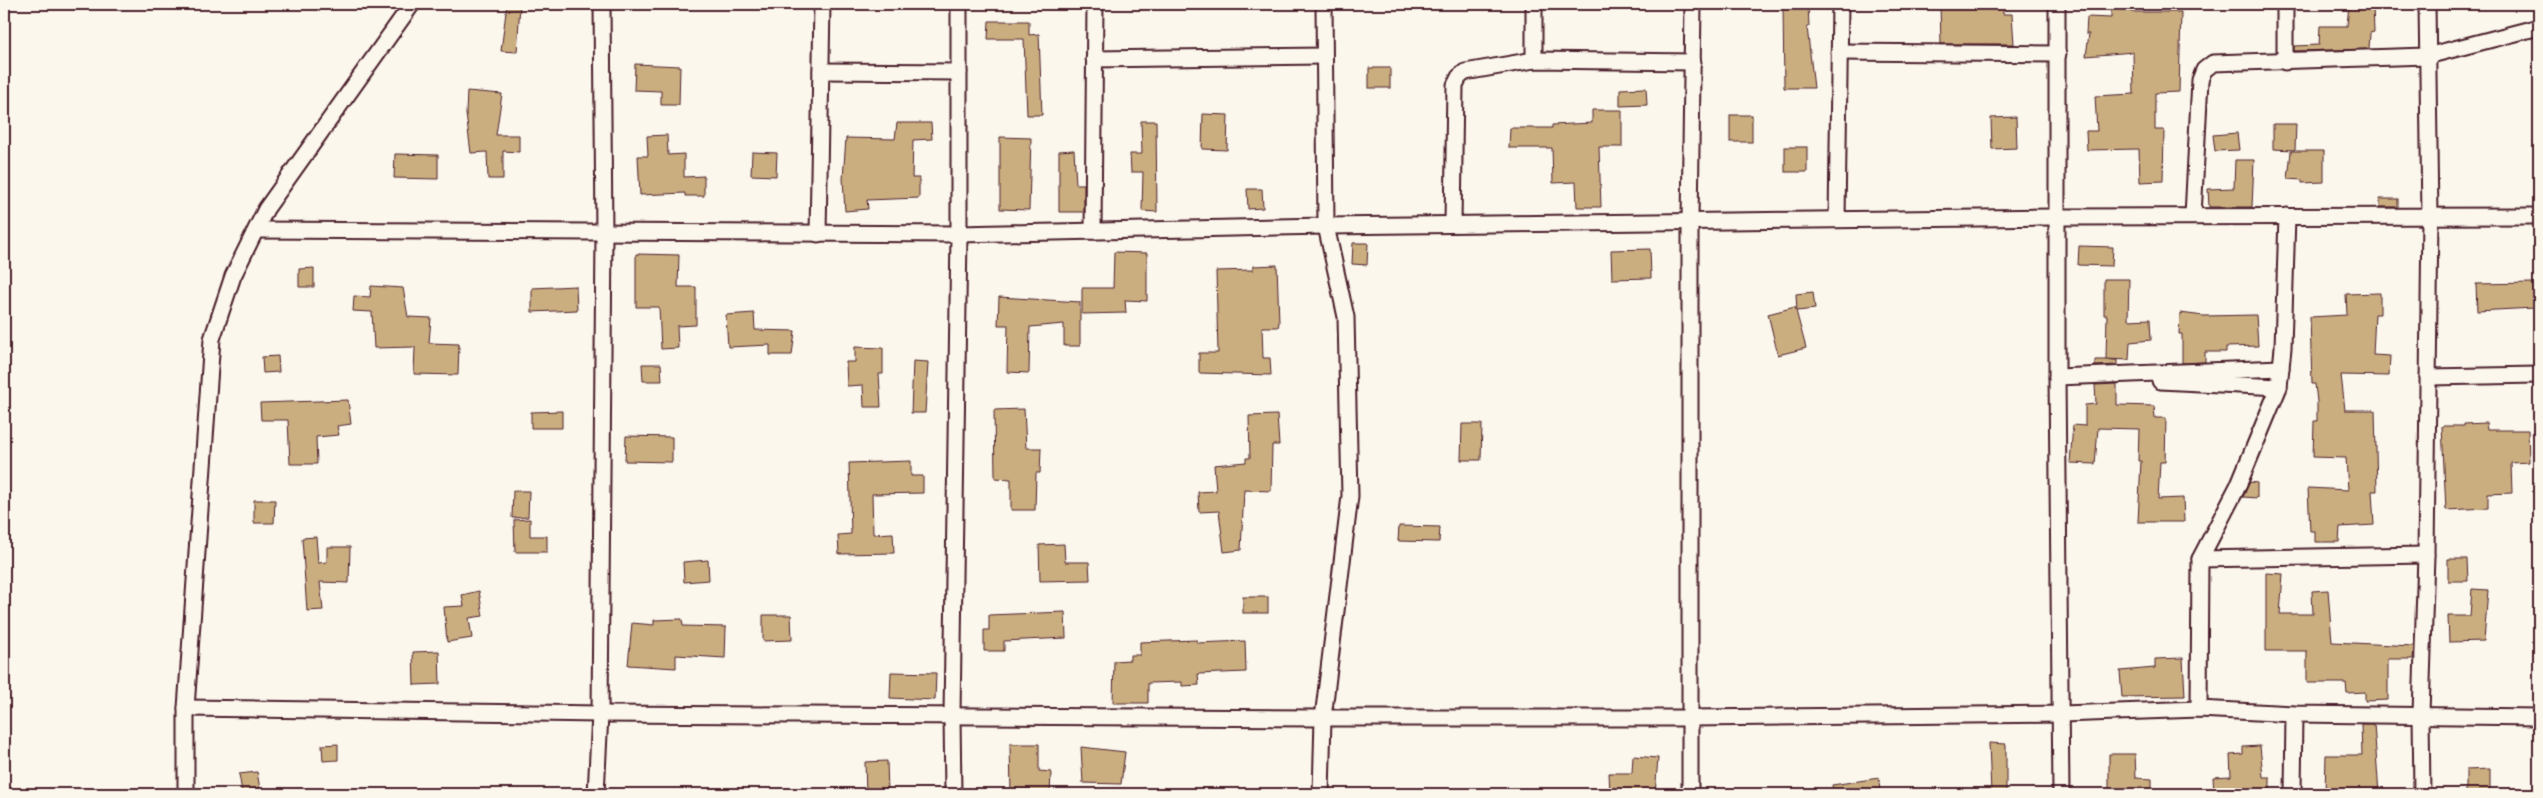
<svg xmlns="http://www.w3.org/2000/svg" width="2543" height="798" font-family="'Patrick Hand',sans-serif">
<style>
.building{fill:#cbae80;stroke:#4a1f2b}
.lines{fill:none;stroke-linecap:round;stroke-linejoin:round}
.street-casing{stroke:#4a1f2b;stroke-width:19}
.street{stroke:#fbf7ec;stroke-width:15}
</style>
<rect width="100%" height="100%" fill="#fbf7ec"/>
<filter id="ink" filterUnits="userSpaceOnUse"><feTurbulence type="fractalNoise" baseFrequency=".02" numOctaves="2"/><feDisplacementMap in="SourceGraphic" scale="10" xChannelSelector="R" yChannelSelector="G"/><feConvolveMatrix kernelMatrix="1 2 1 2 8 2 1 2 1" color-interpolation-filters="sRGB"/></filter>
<g filter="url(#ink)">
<g class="building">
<polygon points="507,4 520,4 517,52 501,51"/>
<polygon points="1808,4 1809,27 1807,27 1814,88 1784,88 1783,6"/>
<polygon points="1940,4 2003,4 2003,14 2012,14 2014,44 1941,44"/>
<polygon points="2349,4 2373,4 2374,32 2370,33 2369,49 2294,51 2294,46 2319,45 2320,26 2347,26"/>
<polygon points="2131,7 2131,12 2181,12 2179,92 2155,93 2155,130 2164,130 2163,181 2140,182 2139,149 2087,150 2086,131 2097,131 2095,96 2134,94 2133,52 2086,56 2089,34 2086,34 2087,17 2111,18 2111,8"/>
<polygon points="989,21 1029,21 1029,35 1039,34 1042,115 1027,115 1024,39 988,39"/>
<polygon points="635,64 680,66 679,105 661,105 661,91 634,90"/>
<rect x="1369" y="68" width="21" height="20"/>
<polygon points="1646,88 1647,105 1620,106 1620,89"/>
<polygon points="467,91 502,94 496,135 519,135 519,152 503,151 503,179 488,179 487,152 471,153 466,114"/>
<polygon points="1592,110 1622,110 1622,147 1599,147 1601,207 1577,207 1576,182 1553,183 1552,148 1509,148 1510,128 1552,128 1552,125 1592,123"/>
<polygon points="1203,114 1228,115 1227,150 1202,149"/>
<rect x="1730" y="115" width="22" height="27"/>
<polygon points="2016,117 2017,148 1992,149 1991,118"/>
<polygon points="1141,121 1156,121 1157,212 1142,211 1143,172 1131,172 1130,154 1142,154"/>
<polygon points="897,123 931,123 932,139 913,140 912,178 919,178 919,198 867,200 868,209 845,211 843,179 846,138 895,139"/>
<polygon points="2273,124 2296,124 2295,150 2273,149"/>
<polygon points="2237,133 2239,150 2215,151 2213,135"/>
<polygon points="667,135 668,155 684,154 684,177 704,176 704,196 685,196 685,193 640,195 638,156 648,156 647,136"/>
<polygon points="1000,137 1031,138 1029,210 1000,209"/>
<rect x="1785" y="147" width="22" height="25"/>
<polygon points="1074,150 1076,184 1084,184 1084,212 1059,212 1059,151"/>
<polygon points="2291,151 2324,151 2324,182 2302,183 2302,180 2288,179"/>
<polygon points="752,152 777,153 776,176 751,175"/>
<polygon points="395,154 438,155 438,179 394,178"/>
<polygon points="2235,160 2254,160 2252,207 2209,207 2208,189 2234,188"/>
<polygon points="1247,189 1262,189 1263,208 1248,209"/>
<rect x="2380" y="199" width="18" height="8"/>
<polygon points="1353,243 1368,243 1367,265 1352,264"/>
<polygon points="2079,246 2113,247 2112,266 2078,265"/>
<polygon points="1650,249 1651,278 1612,279 1611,250"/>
<polygon points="1114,252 1147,253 1147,301 1125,300 1126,313 1082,314 1082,288 1113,288"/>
<polygon points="636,254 679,255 678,287 696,287 696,325 677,326 678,348 661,349 659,307 636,307"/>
<polygon points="1277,265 1279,323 1278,327 1262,327 1263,358 1270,358 1271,375 1199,373 1199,353 1218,353 1216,271 1253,270 1253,266"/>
<polygon points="314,268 314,287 299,287 299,269"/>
<polygon points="2104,279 2129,279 2128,320 2150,319 2151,340 2130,342 2129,360 2106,359 2107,315 2104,315"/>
<polygon points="2534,283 2534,308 2477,311 2476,284"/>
<polygon points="371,286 403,288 408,317 431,318 429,343 459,344 458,375 414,374 415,347 374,348 372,312 353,311 354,296 370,297"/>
<polygon points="576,286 577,310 532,312 532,288"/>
<polygon points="1813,292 1815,309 1797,311 1796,294"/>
<polygon points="2380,293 2380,314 2375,314 2373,355 2390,356 2389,376 2341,375 2345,410 2375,410 2377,491 2372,491 2374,525 2340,527 2339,542 2315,542 2315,531 2310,531 2308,488 2348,490 2346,458 2313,457 2314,421 2317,421 2317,402 2315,384 2312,384 2310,317 2347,315 2346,294"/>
<polygon points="999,297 1080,302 1080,346 1064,346 1064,324 1030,327 1029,373 1007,372 1008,325 998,325"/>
<polygon points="1795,307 1806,348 1778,355 1768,314"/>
<polygon points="754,313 755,330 795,331 792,355 770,355 770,345 728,347 726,315"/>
<polygon points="2180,313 2204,316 2256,315 2258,346 2226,347 2226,352 2205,352 2205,362 2182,363 2182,334 2179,334"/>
<polygon points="855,347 883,348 883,374 879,374 881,407 864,407 863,385 847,386 846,362 855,362"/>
<polygon points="278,356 279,372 263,373 262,357"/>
<polygon points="2095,360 2117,360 2117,365 2095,366"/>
<polygon points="913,361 928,362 925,413 911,413"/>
<polygon points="642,364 661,364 662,381 643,381"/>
<polygon points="2117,384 2117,405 2154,406 2155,418 2166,418 2165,462 2160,462 2158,499 2183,498 2184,522 2138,522 2141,461 2138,461 2139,429 2098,428 2095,464 2070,463 2073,425 2085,426 2085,405 2096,404 2095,385"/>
<polygon points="348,400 351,424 337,426 339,435 316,437 317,464 290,464 288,420 261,420 260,403"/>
<polygon points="1024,409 1026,448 1041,448 1040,473 1036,473 1035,510 1011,510 1011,479 995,478 994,410"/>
<polygon points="562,411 562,428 531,428 531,412"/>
<polygon points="1277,415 1279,445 1272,445 1271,491 1244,490 1241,550 1224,552 1219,511 1199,512 1198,492 1216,491 1214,465 1246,462 1246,458 1250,458 1249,416"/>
<polygon points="2486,423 2487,430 2528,430 2529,462 2511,463 2512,493 2488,494 2488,508 2446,510 2442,426 2464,426 2464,424"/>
<polygon points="1462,424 1482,424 1481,460 1461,460"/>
<polygon points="626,436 672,437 672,462 625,461"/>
<polygon points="911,461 911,476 923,476 923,493 872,494 873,534 893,533 894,553 839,554 838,535 851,534 849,463"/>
<polygon points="2250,482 2257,483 2257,498 2243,497"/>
<polygon points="513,491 529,491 528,517 512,518"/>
<polygon points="254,500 275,500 274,523 254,523"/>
<polygon points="530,519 530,536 547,536 547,552 515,552 514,520"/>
<polygon points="1399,526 1440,527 1439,542 1398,541"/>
<polygon points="316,537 318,563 327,562 327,547 350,547 349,583 320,582 323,610 307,611 302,538"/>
<polygon points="1064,544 1065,562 1089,562 1090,580 1040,581 1039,545"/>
<polygon points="2448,559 2467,559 2468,581 2448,581"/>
<polygon points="708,560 709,580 684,582 683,562"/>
<polygon points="2266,573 2283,574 2280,614 2313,614 2312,591 2328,590 2332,642 2414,646 2413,659 2388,659 2388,700 2365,701 2365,692 2347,693 2346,683 2307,683 2307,651 2266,651"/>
<polygon points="2472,589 2488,590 2484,641 2449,642 2448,616 2470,616"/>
<polygon points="479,591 483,616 469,618 472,638 447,642 444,607 464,606 462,595"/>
<rect x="1243" y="597" width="25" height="16"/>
<polygon points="1065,612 1066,638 1004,641 1004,651 984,651 984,630 989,630 989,615"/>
<polygon points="763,615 791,615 792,640 763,641"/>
<polygon points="682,619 683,626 726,627 725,658 676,655 676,668 628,665 632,623 654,625 654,620"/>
<polygon points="1197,640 1197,643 1245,641 1246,672 1198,674 1199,685 1182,686 1182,682 1148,683 1148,703 1113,703 1114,661 1130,660 1130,655 1140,655 1140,642"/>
<polygon points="439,651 440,684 414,685 413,652"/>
<polygon points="2183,658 2185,696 2122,697 2120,671 2155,668 2155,659"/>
<polygon points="891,672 936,673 935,700 890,698"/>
<polygon points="2361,724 2374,724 2379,794 2325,794 2326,755 2362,755"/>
<polygon points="1989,743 2006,744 2006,794 1991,794"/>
<polygon points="338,744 338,760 323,761 322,745"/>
<polygon points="1010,744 1039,744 1039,771 1051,772 1050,794 1011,794"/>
<polygon points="2260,746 2263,777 2270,777 2270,794 2214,794 2213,777 2231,776 2230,755 2243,754 2243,747"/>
<polygon points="1081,747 1125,752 1121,784 1083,783"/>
<polygon points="2109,754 2135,754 2136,778 2152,779 2152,794 2109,794"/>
<polygon points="1633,756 1658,758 1655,794 1610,794 1609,773 1632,773"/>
<polygon points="887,761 888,794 866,794 865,762"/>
<polygon points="2490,769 2490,794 2466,794 2466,770"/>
<polygon points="257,772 260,789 242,792 239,774"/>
<polygon points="1879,778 1880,794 1833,794 1832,785"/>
</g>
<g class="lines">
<defs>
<g id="street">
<polyline points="2057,4 2057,377 2061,794"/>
<polyline points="2285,4 2285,62"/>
<polyline points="1839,52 2058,54"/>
<polyline points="1094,59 1324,56"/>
<polyline points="1534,60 1534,4"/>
<polyline points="821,71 959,72"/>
<polyline points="2193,216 2200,80 2204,70 2213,63 2427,56 2539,27"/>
<polyline points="1837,219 1840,4"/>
<polyline points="1453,224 1455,85 1459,77 1465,72 1534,60 1693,62"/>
<polyline points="256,230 959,234 1326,226 2056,217 2539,216"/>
<polyline points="1093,231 1095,4"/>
<polyline points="818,234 822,4"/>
<polyline points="2057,377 2281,368"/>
<polyline points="2428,377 2539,375"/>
<polyline points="2160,381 2279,387"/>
<polyline points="2200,559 2426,555"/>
<polyline points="186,708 600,714 1323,718 1689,718 2062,714 2199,709 2294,714 2539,717"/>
<polyline points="2199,709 2200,559 2238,486 2279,387 2283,348 2287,216"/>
<polyline points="186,794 186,708 212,339 233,276 266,209 412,4"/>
<polyline points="596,794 600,714 604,234 602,4"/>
<polyline points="953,794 952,715 959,234 959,4"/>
<polyline points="1321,794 1323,718 1350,496 1346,317 1326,226 1324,4"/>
<polyline points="1690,794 1690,221 1693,4"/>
<polyline points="2293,794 2294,714"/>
<polyline points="2422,794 2421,714 2426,555 2430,216 2427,4"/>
</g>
</defs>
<use href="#street" class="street-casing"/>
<use href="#street" class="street"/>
</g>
</g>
<rect width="2543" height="798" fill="none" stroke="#fbf7ec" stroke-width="20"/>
<rect x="10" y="10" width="2523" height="778" fill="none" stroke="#4a1f2b" stroke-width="2" filter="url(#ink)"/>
</svg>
